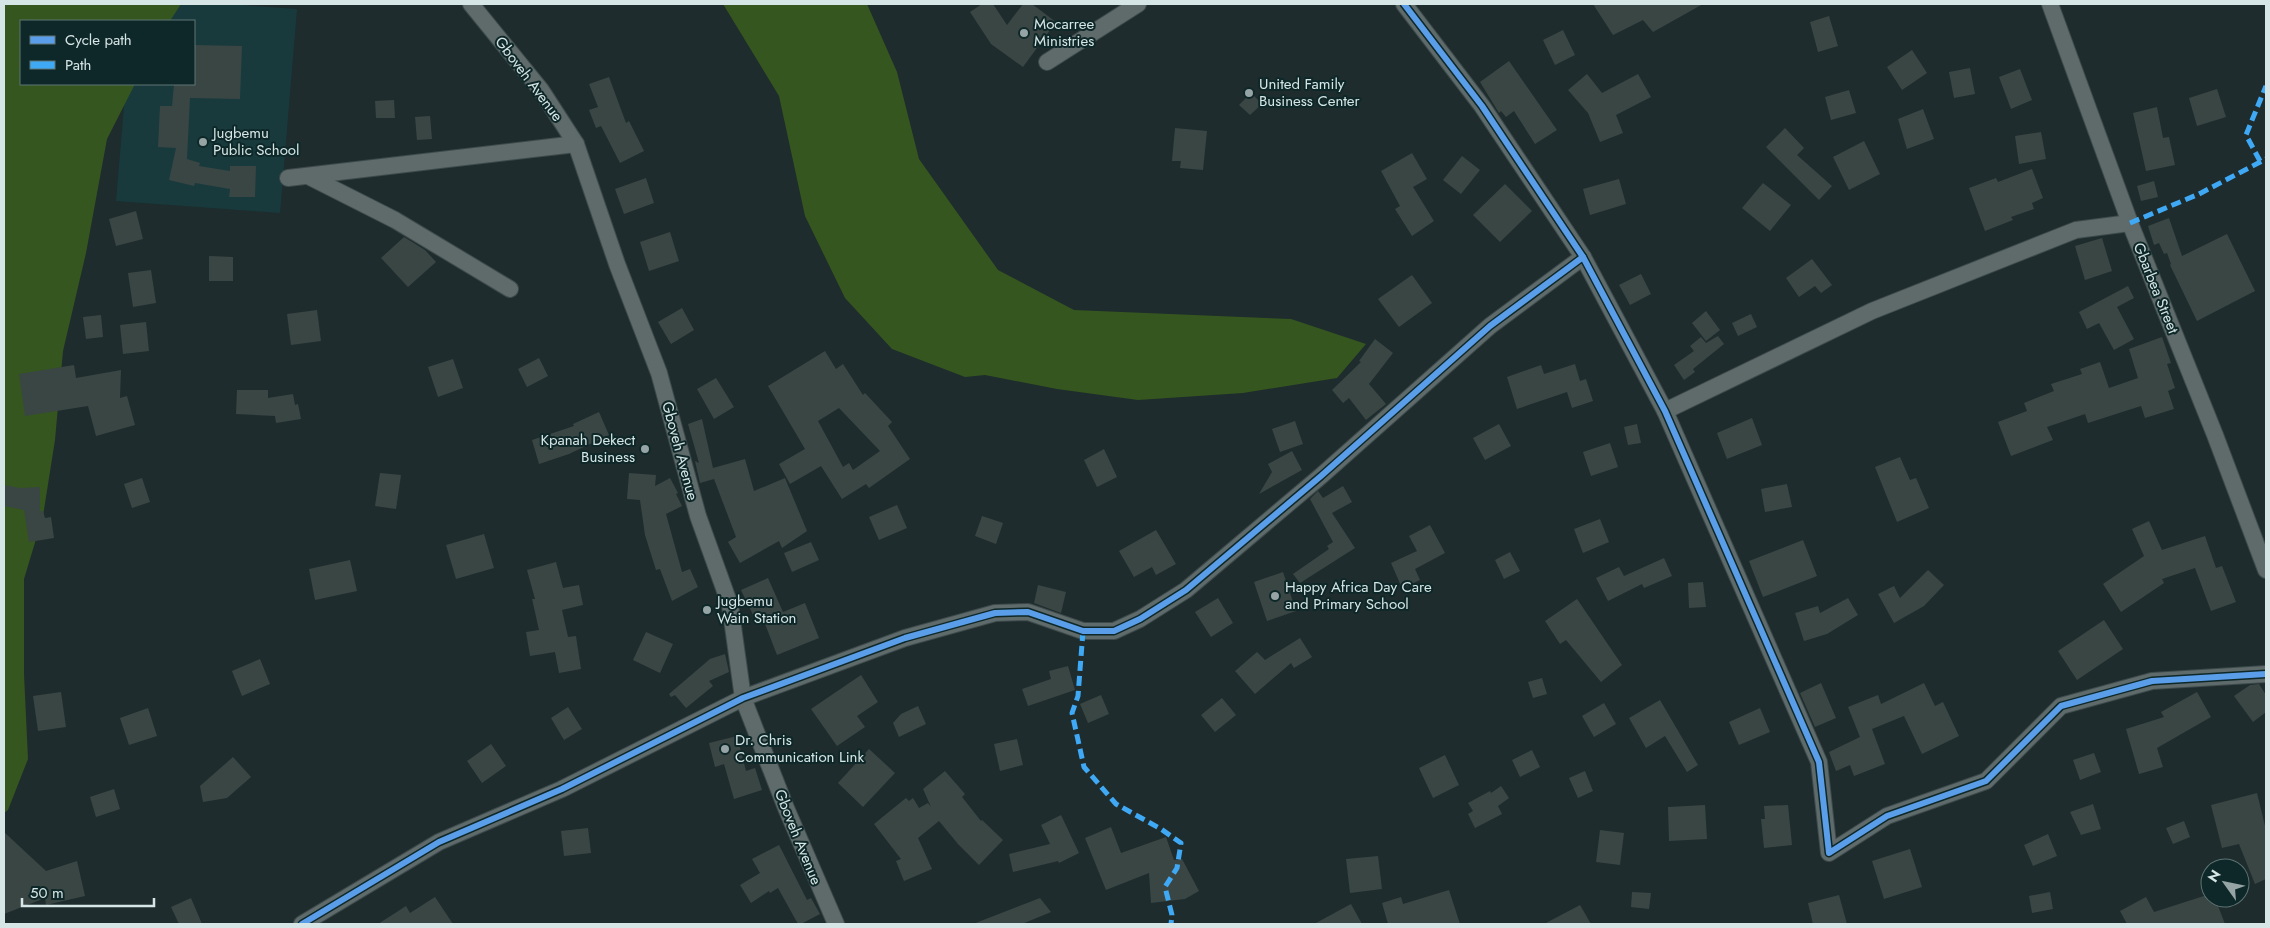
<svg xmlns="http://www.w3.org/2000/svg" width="2270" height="928" font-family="Jost,sans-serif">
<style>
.built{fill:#183a3c}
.green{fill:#35561f}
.building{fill:#3a4644;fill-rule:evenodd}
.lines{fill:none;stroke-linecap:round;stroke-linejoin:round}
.minor-casing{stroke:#3d4a4b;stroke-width:18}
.minor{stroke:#5f6a6a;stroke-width:16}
.quiet{stroke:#3fa9f5;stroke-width:5;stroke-dasharray:10 5;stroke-linecap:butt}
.cycleway-casing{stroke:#0e2829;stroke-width:9}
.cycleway{stroke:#5a9eea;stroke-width:6}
.poi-dot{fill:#96a4a5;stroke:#0e2829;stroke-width:2}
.labels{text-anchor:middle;stroke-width:4;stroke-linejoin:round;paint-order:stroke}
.poi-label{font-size:15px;fill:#d6e5e5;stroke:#0e2829;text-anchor:start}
.street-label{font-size:15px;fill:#d6e5e5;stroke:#0e2829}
</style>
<rect width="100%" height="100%" fill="#1e2c2d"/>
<polygon class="built" points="132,4 228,4 297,9 280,213 116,201 126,84 194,84 194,21 131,21"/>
<g class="green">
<polygon points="4,4 181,4 170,21 21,21 21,84 135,84 107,139 86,253 63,351 55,440 43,516 24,579 24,674 28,759 8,810 4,813"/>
<polygon points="723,4 867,4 897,72 919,159 998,270 1074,310 1291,319 1366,344 1337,378 1243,393 1138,400 1057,389 985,375 965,377 892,349 845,298 805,216 779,96"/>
</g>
<g class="building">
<polygon points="982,4 993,4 1007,25 1023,4 1032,4 1056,22 1023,67 991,44 970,12"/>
<polygon points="1593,4 1703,4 1653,32 1643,20 1613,35"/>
<polygon points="1829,16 1838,46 1818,52 1810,22"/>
<polygon points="1563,30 1575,55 1555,65 1543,40"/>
<polygon points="194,45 242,46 240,99 190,98 187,159 200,163 199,166 230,171 230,166 256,166 255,197 229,197 230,189 195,183 194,186 169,180 176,148 158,147 160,106 172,106 174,84 194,84"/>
<polygon points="1912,50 1927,73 1902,90 1887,67"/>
<polygon points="1509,61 1557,130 1535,144 1514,111 1506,117 1501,111 1499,113 1480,82"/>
<polygon points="1970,68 1975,94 1954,98 1949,72"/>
<polygon points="2020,69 2032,100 2011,109 1999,77"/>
<polygon points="1587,74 1602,93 1638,74 1651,97 1616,115 1623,133 1600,142 1588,113 1568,90"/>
<polygon points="609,77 626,123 629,121 644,151 620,163 601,126 596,128 589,110 598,107 589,84"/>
<polygon points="2217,89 2226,117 2197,126 2189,98"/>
<polygon points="1849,90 1856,113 1831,120 1825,97"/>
<polygon points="1251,93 1262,104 1250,115 1239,105"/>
<polygon points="394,100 395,118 376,118 375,101"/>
<polygon points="2157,107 2163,138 2169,137 2175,165 2146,171 2133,113"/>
<polygon points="1923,109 1934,139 1907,149 1898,119"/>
<polygon points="430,116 432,139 417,140 415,117"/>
<polygon points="1175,128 1207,131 1203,170 1180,168 1181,161 1172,161"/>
<polygon points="1785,128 1804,148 1797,155 1832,186 1819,200 1766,147"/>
<polygon points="2041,132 2046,159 2019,164 2015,136"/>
<polygon points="1864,141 1880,174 1849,190 1833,157"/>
<polygon points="1412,153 1427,179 1413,187 1434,221 1412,236 1395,209 1400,206 1381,171"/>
<polygon points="1462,156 1480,170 1461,194 1443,180"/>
<polygon points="2032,169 2043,198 2032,203 2034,209 2011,217 2013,220 1985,231 1969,188 1996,178 1998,182"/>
<polygon points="646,178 654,203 624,214 615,189"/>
<polygon points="1619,179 1626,204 1590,215 1583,189"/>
<polygon points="2154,181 2158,197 2141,201 2137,186"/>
<polygon points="1763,183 1791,205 1770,231 1742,208"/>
<polygon points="1505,184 1532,211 1500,242 1473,215"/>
<polygon points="136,211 143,239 116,246 109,219"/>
<polygon points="2169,218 2182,256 2227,234 2255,291 2197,321 2170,265 2171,264 2167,253 2164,254 2159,243 2154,245 2148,226"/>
<polygon points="670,232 679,261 649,271 640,242"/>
<polygon points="404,237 425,250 436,262 408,287 381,258"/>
<polygon points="2102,238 2112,271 2085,280 2075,246"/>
<polygon points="209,256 233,257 233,281 209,281"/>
<polygon points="1812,259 1832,285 1821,293 1815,286 1799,297 1786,278"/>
<polygon points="151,270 156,303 133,307 128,273"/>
<polygon points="1641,274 1651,294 1630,305 1619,285"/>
<polygon points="1412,275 1432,303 1399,327 1378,299"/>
<polygon points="2128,286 2134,298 2117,307 2134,339 2114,350 2099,323 2087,329 2079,312"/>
<polygon points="682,308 694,330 671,344 658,322"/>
<polygon points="317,310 321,341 291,345 287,314"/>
<polygon points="1706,311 1720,330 1706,341 1692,323"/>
<polygon points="1751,314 1757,327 1738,336 1732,323"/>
<polygon points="101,315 103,337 86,339 83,317"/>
<polygon points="146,322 149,351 123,354 120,325"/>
<polygon points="1718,336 1724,344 1693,369 1695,372 1684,380 1674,365 1694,351 1690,346 1701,337 1706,343"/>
<polygon points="2162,337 2171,363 2167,364 2175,388 2168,391 2174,409 2145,418 2141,406 2088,423 2085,414 2047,427 2053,440 2011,456 1998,422 2027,411 2024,403 2054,391 2051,384 2082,374 2080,369 2100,362 2109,388 2138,378 2129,349"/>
<polygon points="1375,339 1393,353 1369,384 1386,404 1366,420 1349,398 1343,403 1332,390 1361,362 1359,361"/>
<path d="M825,351l11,18 7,-5 20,31 2,-2 27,29 -4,4 22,33 -41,29 -3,-4 -24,15 -21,-33 -31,18 -11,-20 26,-15 -37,-63zM839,408l41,43 -27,19 -4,-7 -6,4 -25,-46z"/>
<polygon points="539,358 548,376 527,387 518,369"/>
<polygon points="453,359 463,388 438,397 428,367"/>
<polygon points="1575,364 1580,381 1586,379 1593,401 1572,408 1567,392 1517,409 1507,377 1541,365 1544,374"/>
<polygon points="74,365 76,378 121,370 120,398 127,396 135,425 96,436 88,406 25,416 19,374"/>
<polygon points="716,378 734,407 714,419 697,389"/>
<polygon points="237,390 268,390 268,398 293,394 295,405 298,404 301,419 276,423 275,416 236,414"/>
<polygon points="599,412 609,435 569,454 539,464 532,440 574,426 573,424"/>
<polygon points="1752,418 1762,445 1727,459 1717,433"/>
<polygon points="702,419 713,468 745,459 754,491 785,478 807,531 782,548 779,541 740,563 728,542 736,537 714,479 700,483 695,461 699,463 688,424"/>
<polygon points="1295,421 1303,444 1280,452 1272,429"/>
<polygon points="1499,424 1511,446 1485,460 1473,438"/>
<polygon points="1637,424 1641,443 1628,445 1624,427"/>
<polygon points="1610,443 1618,467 1591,476 1583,452"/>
<polygon points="1104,449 1117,477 1097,487 1084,460"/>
<polygon points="1292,451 1302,470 1259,494 1272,472 1268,464"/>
<polygon points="1900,457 1910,480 1916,478 1929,508 1897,522 1875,467"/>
<polygon points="380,473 401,475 396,509 375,506"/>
<polygon points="629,473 656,475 655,486 670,478 678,493 676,494 682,506 666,514 682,572 690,569 698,587 672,601 660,569 656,570 645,535 640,500 627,499"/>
<polygon points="142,478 150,502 132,508 124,484"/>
<polygon points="1787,484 1792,507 1765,512 1761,489"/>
<polygon points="4,485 20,488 40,487 40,511 43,511 45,518 51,517 54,538 29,542 24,510 4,506"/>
<polygon points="1343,486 1352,502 1332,513 1355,548 1300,583 1293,574 1329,549 1327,546 1333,542 1310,499 1318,491 1323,498"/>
<polygon points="897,505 907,528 879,540 869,517"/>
<polygon points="982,516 1003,523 996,544 975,536"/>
<polygon points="1600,519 1609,542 1583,553 1574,529"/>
<polygon points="2149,521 2162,550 2205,536 2216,568 2222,566 2236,602 2211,611 2195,568 2162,579 2164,583 2121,612 2103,584 2144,556 2132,529"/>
<polygon points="1430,525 1445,553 1415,569 1420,580 1402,588 1391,563 1417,551 1409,536"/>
<polygon points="1156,530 1176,564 1156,575 1152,567 1134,577 1119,551"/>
<polygon points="484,534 494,568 456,579 446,545"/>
<polygon points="1803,540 1817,576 1763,597 1749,561"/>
<polygon points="811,542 819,560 792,572 784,553"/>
<polygon points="1510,552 1520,571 1504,579 1495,560"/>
<polygon points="1664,558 1672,576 1644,588 1642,584 1608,601 1596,578 1619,567 1624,576"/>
<polygon points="350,560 357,591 315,600 309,569"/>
<polygon points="556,562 563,588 579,585 583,605 562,610 568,637 576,636 581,669 559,673 555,652 530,656 526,632 539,630 532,599 535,599 527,570"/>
<polygon points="1928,570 1944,585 1924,606 1894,623 1878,594 1894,586 1900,598"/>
<polygon points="1283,572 1296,611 1267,621 1254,582"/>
<polygon points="768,578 783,612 805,603 819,638 777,655 760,611 753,615 741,590"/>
<polygon points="1703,582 1706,607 1689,608 1688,583"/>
<polygon points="1038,585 1066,592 1061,613 1034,603"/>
<polygon points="1218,598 1233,623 1211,637 1195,612"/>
<polygon points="1848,598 1858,615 1827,634 1804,641 1795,613 1818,606 1820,613"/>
<polygon points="1577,599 1622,665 1601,682 1566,640 1560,644 1545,621"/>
<polygon points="2104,620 2123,649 2077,680 2058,651"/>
<polygon points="646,632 673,644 660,673 633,660"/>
<polygon points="1300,638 1312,657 1294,668 1291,663 1255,694 1235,671 1257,652 1265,660"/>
<polygon points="725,654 729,672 709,681 713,686 686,708 675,695 671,697 669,694 710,659"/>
<polygon points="260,659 270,684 242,696 232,671"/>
<polygon points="1068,666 1075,690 1028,706 1022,689 1051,679 1049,671"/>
<polygon points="861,675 878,702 857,716 865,727 837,746 811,709"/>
<polygon points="1542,678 1547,694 1533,698 1528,682"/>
<polygon points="1821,683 1836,718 1815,727 1800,693"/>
<polygon points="1924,683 1935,706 1943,702 1959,736 1922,754 1904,716 1872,729 1885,764 1854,776 1850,765 1836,771 1829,752 1860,737 1848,707 1878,695 1881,704"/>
<polygon points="2259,684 2266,695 2266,712 2253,722 2234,696 2250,685"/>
<polygon points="61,692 66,727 38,731 33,696"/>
<polygon points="2197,692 2211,717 2157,748 2163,767 2139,774 2126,729 2164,717 2161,712"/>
<polygon points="1101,695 1109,714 1088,723 1080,704"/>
<polygon points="1222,698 1236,715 1215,732 1201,715"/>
<polygon points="1660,700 1698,765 1687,772 1665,736 1646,748 1629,718"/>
<polygon points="1604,703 1616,724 1594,737 1582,716"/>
<polygon points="918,706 926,724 899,737 893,723 901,714"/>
<polygon points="568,707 582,729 564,740 551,718"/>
<polygon points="148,708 157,736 129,745 120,718"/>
<polygon points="1760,708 1770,732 1739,745 1729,722"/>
<polygon points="737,736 746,771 755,768 762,790 734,799 724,764 715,767 709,743"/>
<polygon points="1017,739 1023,765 1000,771 994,744"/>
<polygon points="491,744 506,766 482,783 467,761"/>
<polygon points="869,749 895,773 863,807 838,783"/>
<polygon points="1532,750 1540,767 1520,777 1512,760"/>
<polygon points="2094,753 2101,772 2080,780 2073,760"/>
<polygon points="1445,755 1459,785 1433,798 1419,768"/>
<polygon points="233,757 251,777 227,798 203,802 200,786"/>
<polygon points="945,771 965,794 962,797 981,821 982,820 1003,840 979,865 958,844 939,821 918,838 932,869 904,881 896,861 901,859 874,824 906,798 909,801 913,798 919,808 928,803 931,807 923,789"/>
<polygon points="1585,771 1593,791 1578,798 1569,778"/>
<polygon points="1501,786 1509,798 1498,806 1502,814 1475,828 1468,814 1473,811 1468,803 1490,791 1491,793"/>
<polygon points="114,789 120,809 96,817 90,797"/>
<polygon points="2257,793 2266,830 2266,879 2255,884 2239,844 2222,848 2211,805"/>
<polygon points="2093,804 2101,829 2081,835 2070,812"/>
<polygon points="1705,805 1707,839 1669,841 1668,807"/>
<polygon points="1788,805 1792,845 1764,848 1761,819 1765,819 1764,806"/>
<polygon points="1061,815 1079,853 1059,863 1058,861 1013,872 1009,854 1050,844 1041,825"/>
<polygon points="2184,821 2190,837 2173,844 2166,828"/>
<polygon points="1111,827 1121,853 1166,837 1174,860 1182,859 1199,891 1185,899 1151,903 1149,873 1106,890 1085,838"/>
<polygon points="588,828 591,853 564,856 561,831"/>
<polygon points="1600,830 1624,833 1620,865 1596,862"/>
<polygon points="4,832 46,871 77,861 85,896 46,905 45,898 4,914"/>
<polygon points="2048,834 2057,856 2033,866 2024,845"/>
<polygon points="779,845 807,900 811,898 820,914 801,924 798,924 778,888 770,893 769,891 751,903 740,885 760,873 752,859"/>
<polygon points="1910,849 1922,887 1884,899 1872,861"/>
<polygon points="1378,856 1382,889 1350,893 1346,859"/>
<polygon points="1449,890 1460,924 1388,924 1382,903 1401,897 1403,904"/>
<polygon points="1632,892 1651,893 1649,909 1631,907"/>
<polygon points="2050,892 2053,909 2032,913 2029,896"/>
<polygon points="2210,894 2210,898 2215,898 2225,924 2127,924 2120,911 2146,897 2154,912"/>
<polygon points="1839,895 1847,924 1813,924 1808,903"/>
<polygon points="435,897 453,924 378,924 406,906 410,913"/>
<polygon points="191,898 202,924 179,924 171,907"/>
<polygon points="1040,898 1051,912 1022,924 973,924"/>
<polygon points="1351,904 1362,924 1314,924"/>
<polygon points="1580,905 1591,924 1544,924"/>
</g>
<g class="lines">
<defs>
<g id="minor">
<polyline points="471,4 541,90 576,144 617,264 659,373 698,516 730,605 743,698 786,808 836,924"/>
<polyline points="1404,4 1482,106 1583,257 1665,411 1819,762 1829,853 1887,816 1986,781 2061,706 2152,681 2266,674"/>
<polyline points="2050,4 2130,223 2215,435 2266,570"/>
<polyline points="1047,62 1138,4"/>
<polyline points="308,176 395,220 510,289"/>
<polyline points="288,178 576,144"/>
<polyline points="1665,411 1872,311 2076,230 2130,223"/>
<polyline points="302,924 439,842 562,789 743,698 905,638 995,613 1028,612 1083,631 1114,631 1140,619 1186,590 1321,476 1490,326 1583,257"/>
</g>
</defs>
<use href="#minor" class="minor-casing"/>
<use href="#minor" class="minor"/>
<g class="quiet">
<polyline points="2260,161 2246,135 2266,86"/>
<polyline points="2130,223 2199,194 2266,159"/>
<polyline points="1083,631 1078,696 1072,713 1084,767 1116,804 1161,829 1181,843 1177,868 1165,887 1172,915 1171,924"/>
</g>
<defs>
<g id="cycleway">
<polyline points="1404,4 1482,106 1583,257 1665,411 1819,762 1829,853 1887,816 1986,781 2061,706 2152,681 2266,674"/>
<polyline points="302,924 439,842 562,789 743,698 905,638 995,613 1028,612 1083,631 1114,631 1140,619 1186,590 1321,476 1490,326 1583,257"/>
</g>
</defs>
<use href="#cycleway" class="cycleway-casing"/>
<use href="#cycleway" class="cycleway"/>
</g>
<g class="poi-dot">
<circle cx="1024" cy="33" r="5"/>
<circle cx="1249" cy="93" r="5"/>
<circle cx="203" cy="142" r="5"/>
<circle cx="645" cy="449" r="5"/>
<circle cx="1275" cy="596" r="5"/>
<circle cx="707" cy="610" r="5"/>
<circle cx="725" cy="749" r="5"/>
</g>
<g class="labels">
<g class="poi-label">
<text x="1034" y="29">Mocarree<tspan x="1034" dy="17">Ministries</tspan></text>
<text x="1259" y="89">United Family<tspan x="1259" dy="17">Business Center</tspan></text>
<text x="213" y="138">Jugbemu<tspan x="213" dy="17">Public School</tspan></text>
<text x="635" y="445" text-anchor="end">Kpanah Dekect<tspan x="635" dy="17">Business</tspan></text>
<text x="1285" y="592">Happy Africa Day Care<tspan x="1285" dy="17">and Primary School</tspan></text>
<text x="717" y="606">Jugbemu<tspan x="717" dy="17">Wain Station</tspan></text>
<text x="735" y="745">Dr. Chris<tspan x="735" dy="17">Communication Link</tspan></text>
</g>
<g class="street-label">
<text transform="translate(529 79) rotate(53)" y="5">Gboveh Avenue</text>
<text transform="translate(2156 288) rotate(68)" y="5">Gbarbea Street</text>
<text transform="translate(680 451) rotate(75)" y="5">Gboveh Avenue</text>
<text transform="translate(798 837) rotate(68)" y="5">Gboveh Avenue</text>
</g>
</g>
<rect width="2270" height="928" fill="none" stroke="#d6e5e5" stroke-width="10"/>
<rect x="20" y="20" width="175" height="65" fill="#0e2829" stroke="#5e7474"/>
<rect x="30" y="36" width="25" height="8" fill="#5a9eea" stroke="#5e7474"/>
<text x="65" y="45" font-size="15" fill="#d6e5e5">Cycle path</text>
<rect x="30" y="61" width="25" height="8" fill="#3fa9f5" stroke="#5e7474"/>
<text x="65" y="70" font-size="15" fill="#d6e5e5">Path</text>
<g transform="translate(2225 883) rotate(303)"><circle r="24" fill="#0e2829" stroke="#5e7474"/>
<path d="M0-4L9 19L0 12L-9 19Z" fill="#96a4a5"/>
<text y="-8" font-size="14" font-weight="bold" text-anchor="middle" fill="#d6e5e5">N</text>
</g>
<path d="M22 898v8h132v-8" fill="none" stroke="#d6e5e5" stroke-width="2.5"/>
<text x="30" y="898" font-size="15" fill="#d6e5e5" stroke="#0e2829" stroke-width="4" paint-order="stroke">50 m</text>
</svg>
